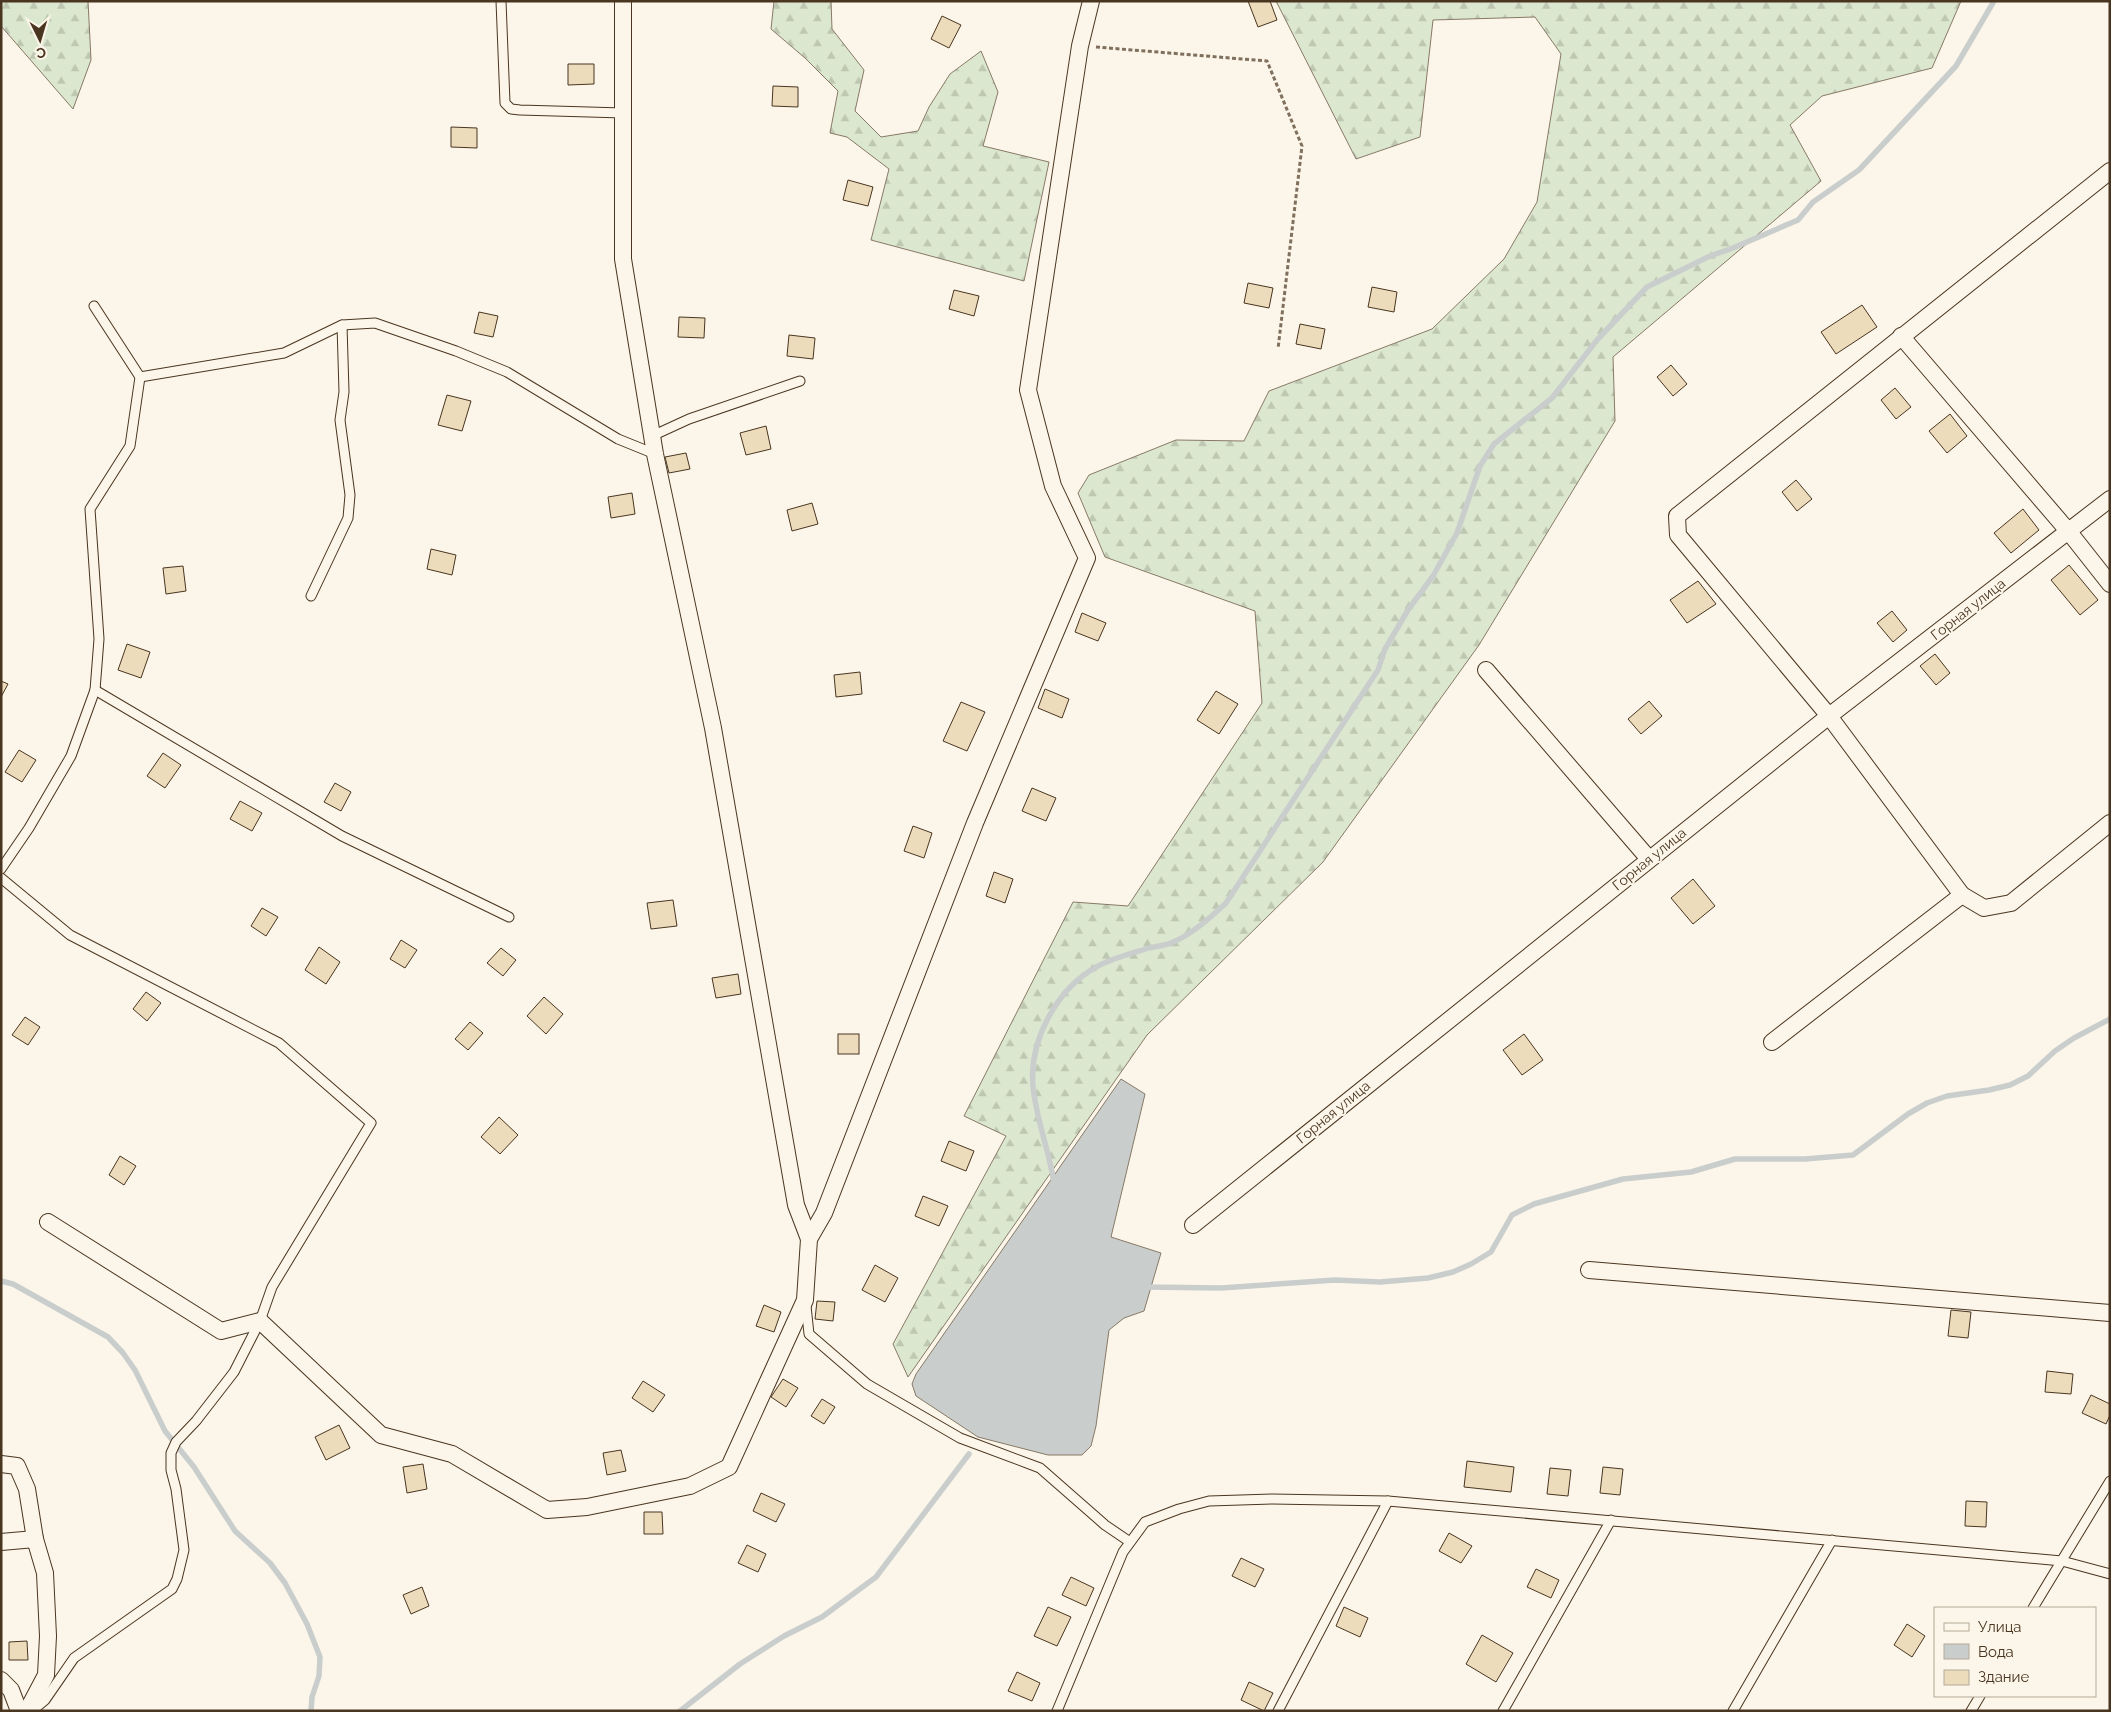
<svg xmlns="http://www.w3.org/2000/svg" width="2111" height="1712" font-family="Raleway,sans-serif">
<style>
.forest{fill:url(#forest-firs);stroke:#887966}
.water{fill:#c9cecd;stroke:#887966}
.lines{fill:none;stroke-linecap:round;stroke-linejoin:round}
.stream{stroke:#c9cecd;stroke-width:5.5}
.building{fill:#ecdcbc;stroke:#4a3520}
.service-casing{stroke:#4a3520;stroke-width:11}
.minor-casing{stroke:#4a3520;stroke-width:18}
.path{stroke:#7f6f5c;stroke-width:3;stroke-dasharray:4 2.5;stroke-linecap:butt}
.service{stroke:#fbf6e9;stroke-width:9}
.minor{stroke:#fbf6e9;stroke-width:16}
.labels{text-anchor:middle;stroke-width:4;stroke-linejoin:round;paint-order:stroke}
.street-label{font-size:14px;fill:#4a3520;stroke:#fbf6e9}
</style>
<defs>
<pattern id="forest-firs" width="22" height="20" patternUnits="userSpaceOnUse" patternTransform="scale(1.25)"><rect width="22" height="20" fill="#dce7d0"/><path d="M5 1l3.5 6h-7zM16 11l3.5 6h-7z" fill="#bec7b2"/></pattern>
</defs>
<rect width="100%" height="100%" fill="#fbf6e9"/>
<g class="forest">
<polygon points="1,1 88,1 91,60 73,109 1,26"/>
<polygon points="774,1 831,1 832,29 864,70 855,111 881,137 918,131 929,107 950,74 981,51 998,92 983,146 1049,162 1024,281 871,240 889,169 847,137 830,133 838,91 805,58 771,29"/>
<polygon points="1276,1 1961,1 1932,68 1822,96 1790,125 1821,181 1613,357 1615,421 1479,645 1323,862 1147,1035 908,1377 893,1344 1006,1136 964,1116 1073,902 1128,906 1262,703 1255,611 1105,557 1078,493 1089,475 1176,440 1244,441 1269,391 1432,329 1504,259 1537,202 1561,54 1535,17 1433,20 1420,137 1356,159"/>
</g>
<polygon class="water" points="1121,1079 1145,1094 1111,1237 1161,1253 1144,1311 1124,1318 1109,1330 1096,1426 1091,1446 1082,1455 1048,1455 978,1437 916,1396 912,1384 916,1374"/>
<g class="lines">
<g class="stream">
<path d="M1054,1183c-5,-33 -18,-64 -21,-97 -4,-46 24,-98 65,-120 15,-8 35,-13 51,-18 7,-2 15,-2 22,-5 20,-8 39,-25 55,-40l152,-233 7,-21 23,-39 25,-34 24,-43 23,-67 14,-22 58,-46 45,-58 50,-53 63,-31 23,-8 65,-28 15,-18 46,-32 97,-104 38,-65"/>
<polyline points="1,1281 13,1284 108,1337 123,1353 135,1370 165,1431 194,1467 235,1531 270,1563 285,1583 307,1624 320,1657 319,1676 312,1697 311,1711"/>
<polyline points="1145,1287 1221,1288 1335,1280 1380,1282 1428,1278 1453,1272 1471,1264 1491,1252 1512,1215 1534,1204 1623,1179 1691,1172 1735,1159 1805,1159 1853,1155 1908,1114 1927,1103 1947,1096 1989,1090 2010,1085 2028,1076 2055,1051 2074,1038 2110,1019"/>
<polyline points="680,1711 740,1664 784,1636 822,1617 876,1577 969,1454"/>
</g>
</g>
<g class="building">
<polygon points="1248,1 1270,1 1277,20 1258,27"/>
<polygon points="942,16 961,25 949,48 931,39"/>
<polygon points="568,64 594,64 594,84 568,85"/>
<polygon points="773,86 798,87 798,107 772,106"/>
<polygon points="451,127 477,128 477,148 451,147"/>
<polygon points="848,180 873,187 868,206 843,200"/>
<polygon points="1248,283 1273,288 1269,308 1244,303"/>
<polygon points="1372,287 1397,292 1394,312 1368,307"/>
<polygon points="954,290 979,296 974,316 949,309"/>
<polygon points="1862,305 1877,327 1836,354 1821,332"/>
<polygon points="479,312 498,316 493,337 474,333"/>
<polygon points="679,317 705,318 704,338 678,337"/>
<polygon points="1300,324 1325,329 1321,349 1296,344"/>
<polygon points="789,335 815,338 813,359 787,356"/>
<polygon points="1671,365 1687,384 1673,396 1657,377"/>
<polygon points="1895,388 1911,407 1896,419 1881,400"/>
<polygon points="447,395 471,401 462,431 438,425"/>
<polygon points="1950,414 1967,436 1947,453 1929,431"/>
<polygon points="766,426 771,449 746,455 740,433"/>
<polygon points="686,453 690,469 669,473 665,457"/>
<polygon points="1796,480 1812,499 1797,511 1782,492"/>
<polygon points="632,493 635,514 611,518 608,497"/>
<polygon points="812,503 818,524 792,531 787,510"/>
<polygon points="2023,509 2039,530 2011,553 1994,533"/>
<polygon points="431,549 456,555 452,575 427,569"/>
<polygon points="2069,565 2098,600 2080,615 2051,580"/>
<polygon points="183,566 186,591 166,594 163,568"/>
<polygon points="1698,581 1716,604 1687,623 1670,600"/>
<polygon points="1892,611 1907,630 1893,642 1877,623"/>
<polygon points="1082,613 1106,623 1098,641 1075,632"/>
<polygon points="127,644 150,652 141,678 118,670"/>
<polygon points="1935,654 1950,673 1936,685 1920,666"/>
<polygon points="860,672 862,694 836,697 834,675"/>
<polygon points="1,681 8,684 1,697"/>
<polygon points="1045,689 1069,699 1062,718 1038,708"/>
<polygon points="1216,691 1238,704 1219,734 1197,720"/>
<polygon points="1649,701 1662,716 1641,734 1628,719"/>
<polygon points="961,702 985,712 967,751 943,741"/>
<polygon points="19,750 36,760 22,782 5,772"/>
<polygon points="163,753 181,765 165,788 147,776"/>
<polygon points="335,783 351,792 341,811 324,802"/>
<polygon points="1032,788 1056,798 1046,821 1022,811"/>
<polygon points="240,801 262,813 252,831 230,819"/>
<polygon points="913,826 932,833 924,858 904,851"/>
<polygon points="994,872 1013,879 1005,903 986,896"/>
<polygon points="1693,879 1715,906 1693,924 1671,898"/>
<polygon points="673,900 677,926 651,929 647,903"/>
<polygon points="262,908 278,917 266,936 251,926"/>
<polygon points="401,940 417,950 405,968 390,959"/>
<polygon points="319,947 340,962 326,984 305,970"/>
<polygon points="501,948 516,960 503,976 487,963"/>
<polygon points="738,974 741,994 716,998 712,978"/>
<polygon points="146,992 161,1003 147,1021 133,1009"/>
<polygon points="544,997 563,1014 546,1034 527,1016"/>
<polygon points="25,1017 40,1027 28,1045 12,1035"/>
<polygon points="470,1022 483,1033 468,1050 455,1039"/>
<rect x="838" y="1034" width="21" height="20"/>
<polygon points="1524,1034 1543,1060 1522,1075 1503,1050"/>
<polygon points="499,1117 518,1135 500,1154 481,1137"/>
<polygon points="949,1141 974,1151 966,1171 941,1161"/>
<polygon points="120,1156 136,1166 124,1185 109,1175"/>
<polygon points="923,1196 948,1206 939,1226 915,1216"/>
<polygon points="875,1265 898,1278 885,1302 862,1290"/>
<polygon points="817,1301 835,1302 833,1321 815,1319"/>
<polygon points="764,1305 781,1312 774,1332 756,1326"/>
<polygon points="1951,1310 1971,1312 1968,1338 1948,1336"/>
<polygon points="2047,1371 2073,1374 2071,1394 2045,1392"/>
<polygon points="783,1379 798,1388 786,1407 771,1397"/>
<polygon points="643,1381 665,1395 653,1412 632,1398"/>
<polygon points="2091,1395 2110,1404 2110,1415 2106,1424 2082,1413"/>
<polygon points="822,1399 835,1407 824,1424 811,1416"/>
<polygon points="339,1425 350,1448 326,1460 315,1437"/>
<polygon points="621,1450 626,1471 607,1475 603,1453"/>
<polygon points="1467,1461 1514,1467 1511,1492 1464,1487"/>
<polygon points="423,1464 427,1489 407,1493 403,1467"/>
<polygon points="1603,1467 1623,1469 1620,1495 1600,1493"/>
<polygon points="1550,1468 1571,1470 1568,1496 1547,1494"/>
<polygon points="761,1493 785,1504 776,1522 753,1511"/>
<polygon points="1966,1501 1987,1502 1986,1527 1965,1526"/>
<polygon points="644,1512 662,1512 663,1534 644,1534"/>
<polygon points="1449,1533 1472,1546 1461,1563 1439,1551"/>
<polygon points="747,1545 766,1554 758,1572 738,1563"/>
<polygon points="1241,1558 1264,1569 1255,1587 1232,1576"/>
<polygon points="1536,1569 1559,1580 1551,1598 1527,1587"/>
<polygon points="1071,1577 1094,1588 1086,1606 1062,1595"/>
<polygon points="422,1587 429,1606 411,1614 403,1595"/>
<polygon points="1048,1607 1071,1617 1057,1646 1034,1636"/>
<polygon points="1344,1607 1368,1618 1360,1637 1336,1626"/>
<polygon points="1907,1624 1925,1636 1912,1657 1894,1645"/>
<polygon points="1482,1635 1513,1653 1496,1682 1466,1664"/>
<polygon points="27,1641 28,1660 9,1660 9,1642"/>
<polygon points="1017,1672 1040,1683 1032,1701 1008,1691"/>
<polygon points="1249,1682 1273,1693 1264,1711 1241,1700"/>
</g>
<g class="lines">
<defs>
<g id="service">
<polyline points="501,1 505,103 511,109 520,110 623,113"/>
<polyline points="140,377 284,353 342,325 375,323 456,351 507,372 618,439 655,454"/>
<polyline points="652,436 689,419 800,381"/>
<polyline points="311,596 348,518 350,495 340,420 344,392 342,325"/>
<polyline points="95,690 342,836 509,917"/>
<polyline points="1,869 29,828 71,756 95,690 99,639 90,509 130,446 140,377 94,306"/>
<polyline points="1,878 70,935 279,1043 371,1123 272,1287 260,1321 234,1372 196,1421 176,1442 171,1453 171,1470 176,1489 184,1550 177,1579 172,1589 74,1658 45,1700 32,1711"/>
<polyline points="806,1306 809,1334 867,1384 960,1438 1040,1468 1105,1525 1130,1542"/>
<polyline points="2033,1608 2110,1481"/>
<polyline points="1057,1711 1123,1552 1145,1522 1179,1509 1209,1501 1272,1499 1388,1501 2062,1561 2110,1574"/>
<polyline points="1278,1711 1388,1501"/>
<polyline points="1503,1711 1611,1520"/>
<polyline points="1733,1711 1832,1540"/>
<polyline points="1971,1711 1980,1696"/>
</g>
<g id="minor">
<polyline points="623,1 623,259 655,454 713,728 796,1205 809,1239"/>
<polyline points="1901,336 2069,532 2110,584"/>
<polyline points="1486,670 1649,859"/>
<polyline points="1962,895 1829,716 1678,535 1677,516 2110,171"/>
<polyline points="1772,1042 1962,895 1984,908 2011,903 2110,823"/>
<polyline points="48,1222 221,1331 260,1321 381,1435 452,1454 547,1510 587,1507 690,1486 729,1467 805,1300 809,1239 824,1213 975,823 1087,558 1053,486 1028,390 1080,46 1091,1"/>
<polyline points="1193,1225 1829,716 2110,499"/>
<polyline points="1589,1270 2110,1313"/>
<polyline points="1,1464 17,1466 27,1489 35,1539 45,1573 48,1636 46,1675 27,1711"/>
<polyline points="1,1542 35,1539"/>
<polyline points="1,1680 11,1690 19,1711"/>
</g>
</defs>
<use href="#service" class="service-casing"/>
<use href="#minor" class="minor-casing"/>
<polyline class="path" points="1096,47 1267,61 1302,146 1278,349"/>
<use href="#service" class="service"/>
<use href="#minor" class="minor"/>
</g>
<g class="labels">
<g class="street-label">
<text transform="translate(1968 609) rotate(-38)" y="5">Горная улица</text>
<text transform="translate(1649 859) rotate(-39)" y="5">Горная улица</text>
<text transform="translate(1333 1112) rotate(-39)" y="5">Горная улица</text>
</g>
</g>
<rect width="2111" height="1712" fill="none" stroke="#4a3520" stroke-width="5"/>
<rect x="1934" y="1607" width="162" height="90" fill="#fbf6e9" stroke="#b4a999"/>
<rect x="1944" y="1623" width="25" height="8" fill="#fbf6e9" stroke="#b4a999"/>
<text x="1978" y="1632" font-size="15" fill="#4a3520">Улица</text>
<rect x="1944" y="1644" width="25" height="15" fill="#c9cecd" stroke="#b4a999"/>
<text x="1978" y="1657" font-size="15" fill="#4a3520">Вода</text>
<rect x="1944" y="1670" width="25" height="15" fill="#ecdcbc" stroke="#b4a999"/>
<text x="1978" y="1682" font-size="15" fill="#4a3520">Здание</text>
<g transform="translate(40 40) rotate(175)" stroke="#fbf6e9" stroke-width="4" paint-order="stroke">
<path d="M0-4L9 19L0 12L-9 19Z" fill="#4a3520"/>
<text y="-8" font-size="14" font-weight="bold" text-anchor="middle" fill="#4a3520">С</text>
</g>
</svg>
